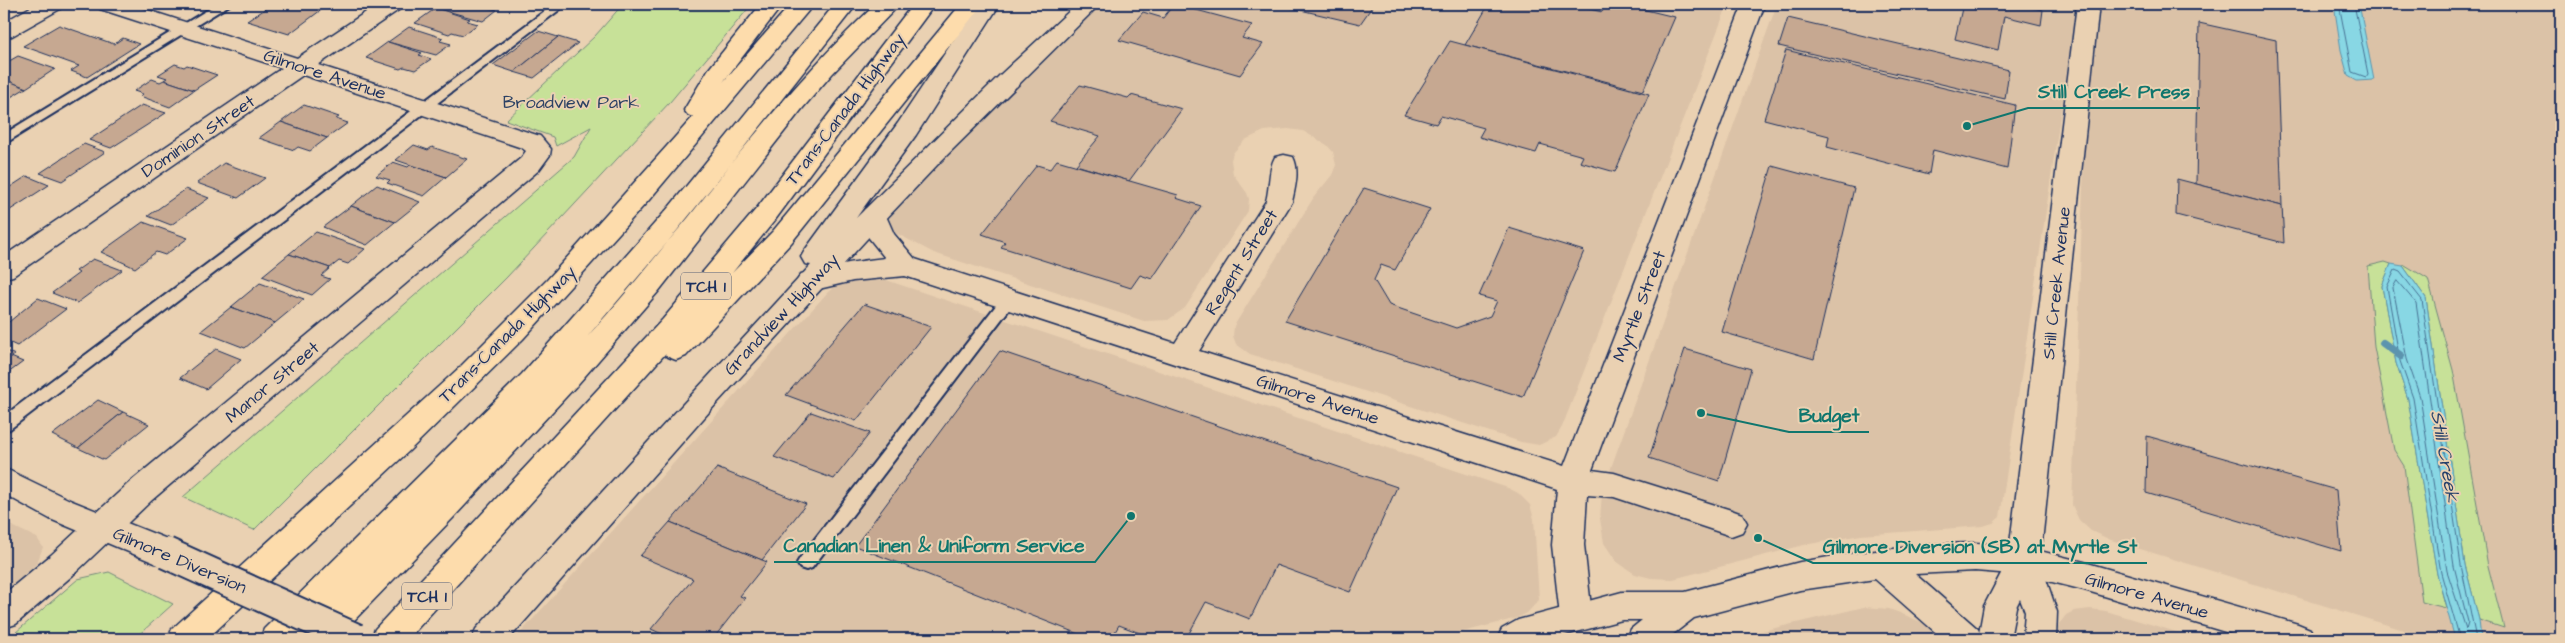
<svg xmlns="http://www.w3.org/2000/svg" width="2565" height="643" font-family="'Architects Daughter',sans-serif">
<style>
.built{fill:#dbc2a7}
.green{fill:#c7e198;stroke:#71887b}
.water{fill:#88d7e4;stroke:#5c94ae}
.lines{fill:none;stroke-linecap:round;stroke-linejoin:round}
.shore{stroke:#477294;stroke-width:1}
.stream{stroke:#5c94ae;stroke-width:8}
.building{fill:#c6a891;stroke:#1b2f5e}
.service-casing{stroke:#1b2f5e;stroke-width:4}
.minor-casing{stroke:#1b2f5e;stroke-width:3}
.tertiary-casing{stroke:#1b2f5e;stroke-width:3}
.secondary-casing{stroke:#1b2f5e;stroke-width:3}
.motorway-casing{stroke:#1b2f5e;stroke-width:3}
.service{fill:#ead1b2;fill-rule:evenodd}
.minor{fill:#ead1b2;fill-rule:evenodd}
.tertiary{fill:#ead1b2;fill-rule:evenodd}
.secondary{fill:#ead1b2;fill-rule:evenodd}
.motorway{fill:#fddcac;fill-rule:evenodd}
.secondary-bridge-casing{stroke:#1b2f5e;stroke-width:34;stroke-linecap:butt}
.secondary-bridge{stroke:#ead1b2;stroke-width:30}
.labels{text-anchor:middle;stroke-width:4;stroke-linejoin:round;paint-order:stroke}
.shield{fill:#ead1b2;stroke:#596077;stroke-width:1}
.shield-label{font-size:16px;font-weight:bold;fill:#1b2f5e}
.street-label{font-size:18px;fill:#1b2f5e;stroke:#ead1b2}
.park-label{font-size:18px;fill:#2c4164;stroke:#ead1b2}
.water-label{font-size:19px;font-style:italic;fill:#26406b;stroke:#ead1b2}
.leader{fill:none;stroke:#0f766e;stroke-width:2}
.callout-dot{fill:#0f766e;stroke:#ead1b2;stroke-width:2}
.callout-label{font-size:19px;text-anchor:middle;font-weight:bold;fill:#0f766e;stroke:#ead1b2;stroke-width:4;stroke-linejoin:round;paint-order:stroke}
</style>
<rect width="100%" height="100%" fill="#ead1b2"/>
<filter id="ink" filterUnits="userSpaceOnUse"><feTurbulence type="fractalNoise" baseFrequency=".02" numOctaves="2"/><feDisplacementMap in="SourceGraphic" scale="10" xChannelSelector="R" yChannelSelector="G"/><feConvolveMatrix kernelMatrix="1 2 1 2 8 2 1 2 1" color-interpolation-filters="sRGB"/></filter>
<g filter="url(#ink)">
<g class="built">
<polygon points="1100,4 1728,4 1562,427 1556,437 1539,445 1521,442 1250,354 1236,344 1233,336 1234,326 1314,197 1332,175 1336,165 1333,152 1327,145 1303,131 1288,129 1264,131 1245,140 1233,153 1231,160 1233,174 1247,193 1249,199 1248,211 1185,308 1168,320 1144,321 934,253 892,231 889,220 893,210 968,133"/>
<polygon points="1777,4 2077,4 2000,517 1993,523 1983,526 1861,535 1804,545 1673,579 1651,578 1635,574 1626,568 1616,561 1604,543 1600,519 1602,493"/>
<polygon points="2101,4 2561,4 2561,639 2433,639 2111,540 2091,531 2079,520 2072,505 2084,158"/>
<polygon points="877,277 1508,488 1518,493 1530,505 1534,519 1539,600 1527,613 1517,618 1436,639 515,639 828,292 840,282"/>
<polygon points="4,522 37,538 43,547 37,563 4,592"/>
<polygon points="1864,607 1889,609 1900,613 1921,622 1944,639 1729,639"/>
<polygon points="2090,609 2106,611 2200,639 2057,639 2060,623 2066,615 2074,611"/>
</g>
<g class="green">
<polygon points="623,4 752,4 670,102 507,277 254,530 183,497 574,157 591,127 556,146 553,137 506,120 595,36"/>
<polygon points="2385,262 2391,264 2382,286 2396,363 2408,399 2437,574 2446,608 2422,602 2404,466 2394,450 2374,347 2368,266"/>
<polygon points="2405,265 2428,279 2453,370 2488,566 2504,628 2479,620 2465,565 2426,298 2403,266"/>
<polygon points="109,572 173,604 134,639 8,639 78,579"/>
</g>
<g class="water">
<polygon points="2334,4 2359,4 2374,80 2357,81 2348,76 2341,50"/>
<polygon points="2391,264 2403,266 2426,298 2465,565 2479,620 2481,639 2455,639 2437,574 2408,399 2396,363 2382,286"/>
</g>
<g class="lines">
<g class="shore">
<polyline points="2339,4 2352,72 2366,77 2368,74 2354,4"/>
<polygon points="2397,281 2416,303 2454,566 2468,622 2466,629 2447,571 2420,397 2407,359 2393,288"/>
<polyline points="2460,639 2441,573 2413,398 2400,361 2387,287 2395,270 2400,272 2422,300 2461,565 2476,639"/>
</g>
<polyline class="stream" points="2383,343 2401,356"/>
</g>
<g class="building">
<polygon points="273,4 329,4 289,34 247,21"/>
<polygon points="442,4 487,4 489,5 486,7 497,10 483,21 436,8"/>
<polygon points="1174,4 1252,25 1242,38 1263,44 1240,75 1119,40 1143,12 1163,18"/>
<polygon points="1275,4 1374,4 1360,24"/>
<polygon points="1489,4 1569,4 1602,12 1606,4 1621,4 1675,17 1643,91 1465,45"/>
<polygon points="1963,4 2016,4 2043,10 2041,25 2004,16 1998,50 1955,39"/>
<polygon points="436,8 470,19 467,21 478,24 463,35 452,32 449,34 415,23"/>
<polygon points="1788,18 2009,70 2005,99 1779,46"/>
<polygon points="2199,23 2276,40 2282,206 2196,184"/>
<polygon points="59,25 114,44 123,38 139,44 87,77 71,71 79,66 23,46"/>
<polygon points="409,27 443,38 440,41 451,44 436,55 388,42"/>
<polygon points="538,31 558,37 514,72 493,65"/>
<polygon points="558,37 578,43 534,78 514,72"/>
<polygon points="1450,41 1649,94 1615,172 1580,162 1583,156 1540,144 1536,153 1479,137 1484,128 1441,116 1436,124 1404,115"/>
<polygon points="388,42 422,53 419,55 431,59 415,70 404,67 400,69 366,58"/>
<polygon points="1786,50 2015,105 2007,169 1933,150 1929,174 1827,147 1829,136 1764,119"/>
<polygon points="18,56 55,69 26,88 4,79 4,64"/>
<polygon points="175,64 184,67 187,65 217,75 194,90 164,80 167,78 158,75"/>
<polygon points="4,79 26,88 4,101"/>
<polygon points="152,79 160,82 164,80 194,90 170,107 140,96 143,94 134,91"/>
<polygon points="1080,85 1128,98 1131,95 1182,109 1129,181 1076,165 1100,136 1050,121"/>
<polygon points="142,105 166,113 111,148 89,140"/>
<polygon points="304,105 339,117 336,119 348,123 327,138 281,122"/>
<polygon points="281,122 327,138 310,151 298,147 294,150 259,138"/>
<polygon points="84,144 105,152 62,181 40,173"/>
<polygon points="414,145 428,150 432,147 467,159 446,177 396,160"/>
<polygon points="1057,160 1178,195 1176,198 1201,206 1152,279 1140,275 1131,288 1001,247 1005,242 982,234 1037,165 1050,169"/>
<polygon points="393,162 408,167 410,165 446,177 424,196 387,183 390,180 376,176"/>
<polygon points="224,163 265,178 238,198 197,183"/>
<polygon points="1772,166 1854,188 1814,359 1722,332"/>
<polygon points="27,176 49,185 4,214 4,191"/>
<polygon points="2177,179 2282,206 2284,243 2176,215"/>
<polygon points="377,185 420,202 395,222 351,206"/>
<polygon points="1364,188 1430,209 1395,270 1381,265 1374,280 1389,305 1456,328 1490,316 1497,301 1479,296 1509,228 1584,251 1523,397 1285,321"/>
<polygon points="186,189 209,198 171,225 148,216"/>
<polygon points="351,206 395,222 367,245 323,227"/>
<polygon points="143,222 188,238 165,255 156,252 135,268 101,252"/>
<polygon points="316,232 365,249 348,264 339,261 330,268 289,254"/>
<polygon points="289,254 330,268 321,276 330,279 312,295 262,276"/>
<polygon points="93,259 122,270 77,303 52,293 79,273 76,271"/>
<polygon points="260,283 304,299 275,323 231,307"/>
<polygon points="38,298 66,309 17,346 4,340 4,326"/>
<polygon points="864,304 931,327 856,421 786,395"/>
<polygon points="231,307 275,323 245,348 201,331"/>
<polygon points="216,349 241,359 206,389 180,378"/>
<polygon points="1685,349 1751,369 1719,481 1649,458"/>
<polygon points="4,350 15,355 11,357 23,362 4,376"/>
<polygon points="1000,351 1397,487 1350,592 1276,565 1250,619 1206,602 1186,639 1155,639 1119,625 1111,639 1091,639 855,546"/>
<polygon points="98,400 123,412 78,448 52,435"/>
<polygon points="123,412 149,424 104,460 78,448"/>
<polygon points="811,412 870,433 834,479 774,457"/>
<polygon points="2147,436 2336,490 2341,551 2146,493"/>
<polygon points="717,468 806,504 762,560 670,522"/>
<polygon points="670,522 767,562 740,596 745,598 713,639 673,639 651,629 693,579 640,556"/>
</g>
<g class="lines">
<defs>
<g id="service">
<polygon points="217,4 231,4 4,144 4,134"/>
<polygon points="554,4 567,4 10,429 4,431 4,416"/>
<polygon points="1009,294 1014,295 1016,299 1014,303 812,568 806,570 800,568 797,563 800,558 1004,295"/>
</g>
<g id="minor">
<polygon points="36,4 63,4 60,9 12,36 4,38 4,22"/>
<polygon points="97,4 129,4 297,58 378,4 403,4 400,9 318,65 540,136 551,149 550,155 539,170 152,500 73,575 16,624 4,628 4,594 51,555 130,482 521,158 526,151 522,148 303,75 13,276 4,278 4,256 282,68 100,9"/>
<path d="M1743,4h22l-173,466 22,3 117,37 11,4 5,9 -5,9 -11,4 -117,-39 -27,-2 -3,50 8,71 -4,10 -12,4 -12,-4 -4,-10 -8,-71 5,-56 -652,-213 -52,5 -43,10 -9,-3 -4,-7 4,-7c27,-8 55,-13 84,-16l-16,-20 -8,-23 4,-6 9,-3 9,3 11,25 21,25 260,84 91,-142c4,-13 2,-32 9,-44l9,-2 9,2c7,13 2,31 -1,45l-93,149 365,115z"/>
</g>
<polygon id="tertiary" points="2077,4 2099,4 2040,561 2057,612 2056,639 2023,639 2025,612 2020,599 2016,607 2010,639 1978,639 1984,606 2008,560"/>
<g id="secondary">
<polygon points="978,4 1000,4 916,135 856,218 1001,74 1077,4 1100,4 940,162 865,241 717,403 509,639 472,639 476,629 811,265 805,264 801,257 805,250 898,123"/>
<polygon points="4,468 72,501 177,543 182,553 177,563 166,566 155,563 50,519 4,494"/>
<polygon points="1975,543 2024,547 2084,562 2298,624 2310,629 2315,639 2249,639 2084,590 2024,575 1975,571 1915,574 1978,629 1982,639 1943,639 1875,579 1800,590 1694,618 1667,639 1627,639 1631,629 1642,620 1622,620 1550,639 1497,639 1502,629 1518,620 1622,592 1685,592 1800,562 1840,555 1938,544"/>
</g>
<g id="motorway">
<polygon points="761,4 783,4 723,82 791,4 814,4 649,200 523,339 409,451 207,639 168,639 172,629 459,368 547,280 693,117 688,115 684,110 708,70"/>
<path d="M835,4h22l-169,214 -101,119c99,-109 181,-233 289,-333h24l-68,70 -30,35 -144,183 -80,92 -125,134 -117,121h-76l4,-10 258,-255 148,-168z"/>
<polygon points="913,4 935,4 775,220 732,273 773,231 961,4 983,4 791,243 686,356 676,360 666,356 665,354 408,639 371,639 375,629 663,319 757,208"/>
</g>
</defs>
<use href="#service" class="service-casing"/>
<use href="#minor" class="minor-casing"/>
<use href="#tertiary" class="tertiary-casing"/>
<use href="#secondary" class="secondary-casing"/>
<use href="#motorway" class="motorway-casing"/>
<use href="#service" class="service"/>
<use href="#minor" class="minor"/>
<use href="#tertiary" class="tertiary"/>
<use href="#secondary" class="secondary"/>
<use href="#motorway" class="motorway"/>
<defs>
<polyline id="secondary-bridge" points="166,553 356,639"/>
</defs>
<use href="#secondary-bridge" class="secondary-bridge-casing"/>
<use href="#secondary-bridge" class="secondary-bridge"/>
</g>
</g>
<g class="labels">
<g class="shield">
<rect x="681" y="272.5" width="50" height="27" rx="4"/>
<rect x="402" y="582.5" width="50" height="27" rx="4"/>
</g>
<g class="shield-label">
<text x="706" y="292">TCH 1</text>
<text x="427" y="602">TCH 1</text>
</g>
<g class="street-label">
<text transform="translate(325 74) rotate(18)" y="6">Gilmore Avenue</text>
<text transform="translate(845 109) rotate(-53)" y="6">Trans-Canada Highway</text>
<text transform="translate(198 136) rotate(-34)" y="6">Dominion Street</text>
<text transform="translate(1241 262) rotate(-58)" y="6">Regent Street</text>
<text transform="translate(2056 283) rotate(-84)" y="6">Still Creek Avenue</text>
<text transform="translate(1639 306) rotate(-69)" y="6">Myrtle Street</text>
<text transform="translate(781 314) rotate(-47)" y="6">Grandview Highway</text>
<text transform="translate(507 334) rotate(-45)" y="6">Trans-Canada Highway</text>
<text transform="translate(272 382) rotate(-40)" y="6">Manor Street</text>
<text transform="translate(1318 399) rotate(18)" y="6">Gilmore Avenue</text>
<text transform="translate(180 560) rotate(23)" y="6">Gilmore Diversion</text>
<text transform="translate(2147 595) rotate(16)" y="6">Gilmore Avenue</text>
</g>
<g class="park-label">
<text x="571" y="108">Broadview Park</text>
</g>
<g class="water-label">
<text transform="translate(2446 456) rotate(80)" y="7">Still Creek</text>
</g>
</g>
<path class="leader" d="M1967 126L2028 108H2200M1701 413L1789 432H1869M1131 516L1095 562H774M1758 538L1813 563H2147"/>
<g class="callout-dot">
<circle cx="1967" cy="126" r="5"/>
<circle cx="1701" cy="413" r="5"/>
<circle cx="1131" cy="516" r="5"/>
<circle cx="1758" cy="538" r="5"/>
</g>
<g class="callout-label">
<text x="2114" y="98">Still Creek Press</text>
<text x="1829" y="422">Budget</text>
<text x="934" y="552">Canadian Linen &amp; Uniform Service</text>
<text x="1980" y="553">Gilmore Diversion (SB) at Myrtle St</text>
</g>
<rect width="2565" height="643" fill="none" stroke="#ead1b2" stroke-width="20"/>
<rect x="10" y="10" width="2545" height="623" fill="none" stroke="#1b2f5e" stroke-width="2" filter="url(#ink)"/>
</svg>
